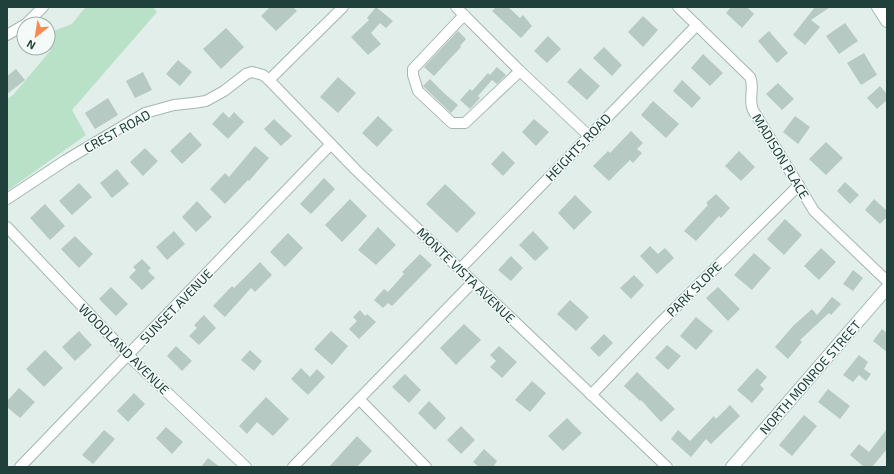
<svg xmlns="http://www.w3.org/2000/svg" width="894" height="474" font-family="'Exo 2',sans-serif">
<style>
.green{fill:#b9e1c7}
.building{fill:#b7c9c3}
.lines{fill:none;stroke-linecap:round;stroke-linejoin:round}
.street-casing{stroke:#a4b7b2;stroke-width:12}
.secondary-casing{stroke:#9fbbb3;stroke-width:14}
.street{stroke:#fff;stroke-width:10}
.secondary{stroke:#fff;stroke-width:12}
.labels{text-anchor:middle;stroke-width:3;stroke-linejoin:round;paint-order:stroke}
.street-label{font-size:13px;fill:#20413b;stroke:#f3faf7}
</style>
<rect width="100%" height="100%" fill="#e2eeea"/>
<polygon class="green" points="87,7 153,7 157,12 72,110 86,135 7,191 7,99 13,95 51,50 36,48 48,48 48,33 72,24 83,10"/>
<g class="building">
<polygon points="270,7 293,7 297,11 276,31 261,16"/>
<polygon points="376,7 393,21 386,28 380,23 371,33 381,44 368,55 351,37 369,20 367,18"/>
<polygon points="496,7 508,7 520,18 523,15 532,26 521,38 492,11"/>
<polygon points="731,7 747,7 754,14 742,28 726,13"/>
<polygon points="815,7 830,7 811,20 820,27 805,45 793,35"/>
<polygon points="643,16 658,30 643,47 628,32"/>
<polygon points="845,23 858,41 839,54 826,36"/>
<polygon points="226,28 244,47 221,69 203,49"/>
<polygon points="458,31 466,39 460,46 461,47 434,76 424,67"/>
<polygon points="769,31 788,53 777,63 758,41"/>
<polygon points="548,36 561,49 547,63 534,51"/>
<polygon points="604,47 622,65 612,76 593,58"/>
<polygon points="864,53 877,75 861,85 847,63"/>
<polygon points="703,54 723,73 710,86 691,68"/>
<polygon points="178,60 192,72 180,86 166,74"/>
<polygon points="497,67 506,75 497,84 492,80 478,96 480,98 470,109 460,100 470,89 472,91 488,73 490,75"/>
<polygon points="580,68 600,86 587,100 567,82"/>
<polygon points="16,69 25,80 7,94 7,76"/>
<polygon points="143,72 152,90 135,98 126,81"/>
<polygon points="338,77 356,93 338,113 320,97"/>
<polygon points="430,79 445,94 458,105 451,113 424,87 423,86"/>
<polygon points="682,80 701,98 692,108 673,91"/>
<polygon points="778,83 794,99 782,110 766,94"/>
<polygon points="880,86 887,94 887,100 877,109 867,98"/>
<polygon points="108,98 118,115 95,129 85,113"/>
<polygon points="653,101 679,124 666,138 641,115"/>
<polygon points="223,112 229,118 234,112 244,122 228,139 212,124"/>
<polygon points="378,116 393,130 377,147 362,133"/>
<polygon points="795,116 810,127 798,144 783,132"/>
<polygon points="274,119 292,136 281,146 264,129"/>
<polygon points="534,119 549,132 536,146 522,132"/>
<polygon points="631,131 643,143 637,149 642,153 633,163 630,160 609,181 593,166 608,151 610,153"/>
<polygon points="190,132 202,145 182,164 170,151"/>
<polygon points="826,142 843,158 826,175 809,159"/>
<polygon points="255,146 269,158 249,181 248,180 225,204 210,189 225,173 229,177"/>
<polygon points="145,148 158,161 143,176 130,162"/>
<polygon points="503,151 515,163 503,176 491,164"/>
<polygon points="739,151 755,167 741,181 725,166"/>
<polygon points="117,169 129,184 112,198 100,183"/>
<polygon points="324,178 335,189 311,214 300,204"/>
<polygon points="845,182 859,195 850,204 837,191"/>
<polygon points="79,183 92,197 72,215 59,201"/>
<polygon points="445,184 476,213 457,233 426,204"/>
<polygon points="716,194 730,208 721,218 719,216 696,241 684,231 708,205 706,203"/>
<polygon points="575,195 592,212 574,230 558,213"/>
<polygon points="350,199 367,216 342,242 325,225"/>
<polygon points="874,199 887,211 887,217 880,224 865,210"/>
<polygon points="197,201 212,217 196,232 182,217"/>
<polygon points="45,204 65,226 50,240 30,218"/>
<polygon points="785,219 802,235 784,255 767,239"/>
<polygon points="378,227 396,245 376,265 358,250"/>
<polygon points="174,231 185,244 167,260 156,247"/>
<polygon points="533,231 549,248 535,261 519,245"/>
<polygon points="288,233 303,248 285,267 270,252"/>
<polygon points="75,236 93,254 79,268 61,249"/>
<polygon points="650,246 658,254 665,248 674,258 657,274 640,256"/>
<polygon points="821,248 836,262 819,280 804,266"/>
<polygon points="754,253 771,268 752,290 734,275"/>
<polygon points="420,254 432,265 392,306 388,303 383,308 374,300 384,289 388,292 404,274 402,272"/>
<polygon points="511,256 523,268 511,281 498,270"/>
<polygon points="142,259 151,268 148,271 155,278 142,290 129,277 136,270 133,267"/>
<polygon points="260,262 272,275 255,292 251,288 225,317 213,306 232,286 234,288"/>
<polygon points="853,270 863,278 853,291 843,284"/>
<polygon points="634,275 644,285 631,299 620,288"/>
<polygon points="111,287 128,304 116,316 99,299"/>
<polygon points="718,287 740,309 728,321 706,298"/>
<polygon points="832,297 841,304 831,315 829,313 800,340 802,342 788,359 775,347 793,326 812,309 817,315"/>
<polygon points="570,300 589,317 576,331 557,314"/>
<polygon points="360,310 365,316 367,314 376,322 359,339 349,329 357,321 353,317"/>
<polygon points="204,315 216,328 199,345 189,336 197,328 194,325"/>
<polygon points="696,317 713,331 696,350 680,336"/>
<polygon points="464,324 481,340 456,365 440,348"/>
<polygon points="882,329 887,333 887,352 873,341"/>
<polygon points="79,331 92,345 75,361 62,347"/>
<polygon points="331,331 348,346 332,365 314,349"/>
<polygon points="604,334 613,343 599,357 590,348"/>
<polygon points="667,345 681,356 668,370 655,358"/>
<polygon points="176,346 192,361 182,371 167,356"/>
<polygon points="499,346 517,362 502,378 490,367 496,361 490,355"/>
<polygon points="45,350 63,368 44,387 26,369"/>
<polygon points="250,350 262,361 254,371 241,360"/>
<polygon points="859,355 868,362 864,369 871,374 866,381 859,375 853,382 843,375"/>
<polygon points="301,368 310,377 317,369 325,377 308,395 291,379"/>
<polygon points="757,368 767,377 760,385 764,389 752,403 737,390"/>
<polygon points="637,372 675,409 661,422 641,400 640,401 624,386"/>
<polygon points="405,374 421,390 409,403 392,387"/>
<polygon points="532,381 546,393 530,412 515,400"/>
<polygon points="19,388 35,402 20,418 7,407 7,401"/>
<polygon points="828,389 850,406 840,419 818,402"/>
<polygon points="134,393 145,404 128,422 117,411"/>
<polygon points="266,397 289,419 273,436 257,422 247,434 239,426"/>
<polygon points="429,401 446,418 435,430 418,413"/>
<polygon points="730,405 740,416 711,444 706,439 691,457 671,439 678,430 690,441 714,416 716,419"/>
<polygon points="804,415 817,426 792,456 779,445"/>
<polygon points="567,418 582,433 563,451 548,436"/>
<polygon points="461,426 475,440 461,454 447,440"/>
<polygon points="166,427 183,442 172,454 156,438"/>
<polygon points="887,429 887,449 872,467 864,467 850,455 859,444 869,452"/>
<polygon points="104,430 115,439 93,464 82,455"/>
<polygon points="357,436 372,451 357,467 329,467"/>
<polygon points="484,449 497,461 493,467 479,467 473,462"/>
<polygon points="208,458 220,467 201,467"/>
</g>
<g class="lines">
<defs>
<g id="street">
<polyline points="456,7 520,71 589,136"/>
<path d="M678,7l72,70c5,11 -2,22 3,33l61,101 73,70"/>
<polyline points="464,15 413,69 413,75 418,91 452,123 465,123 520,71"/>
<polyline points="26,24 43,7"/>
<polyline points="7,35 24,25"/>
<polyline points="269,80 343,7"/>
<polyline points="7,199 66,160 145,113 174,105 193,103 206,101 224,91 246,74 252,72 263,75 269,80 356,170 667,467"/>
<polyline points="7,227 135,362 246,467"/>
<polyline points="460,269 697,25"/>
<polyline points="591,395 661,322 799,185"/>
<polyline points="359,399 426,467"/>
<polyline points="20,467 331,144"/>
<polyline points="293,467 473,282"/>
</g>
<g id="secondary">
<polyline points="878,7 887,21"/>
<polyline points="732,467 887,288"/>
</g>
</defs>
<use href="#street" class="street-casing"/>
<use href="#secondary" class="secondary-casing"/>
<use href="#street" class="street"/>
<use href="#secondary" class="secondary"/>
</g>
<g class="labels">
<g class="street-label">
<text transform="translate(117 131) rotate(-29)" y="5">CREST ROAD</text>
<text transform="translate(578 147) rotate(-46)" y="5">HEIGHTS ROAD</text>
<text transform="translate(781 156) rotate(59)" y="5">MADISON PLACE</text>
<text transform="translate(466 275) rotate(44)" y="5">MONTE VISTA AVENUE</text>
<text transform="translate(694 289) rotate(-45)" y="5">PARK SLOPE</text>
<text transform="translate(176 306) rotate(-46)" y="5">SUNSET AVENUE</text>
<text transform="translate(124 349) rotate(45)" y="5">WOODLAND AVENUE</text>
<text transform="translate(810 377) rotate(-49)" y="5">NORTH MONROE STREET</text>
</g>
</g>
<rect width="894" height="474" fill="none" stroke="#20413b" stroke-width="16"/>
<g transform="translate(36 36) rotate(210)"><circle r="19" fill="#f3faf7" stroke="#9fb0ac"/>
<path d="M0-3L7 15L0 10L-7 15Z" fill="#ff884f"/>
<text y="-6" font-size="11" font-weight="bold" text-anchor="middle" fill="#20413b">N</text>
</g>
</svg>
